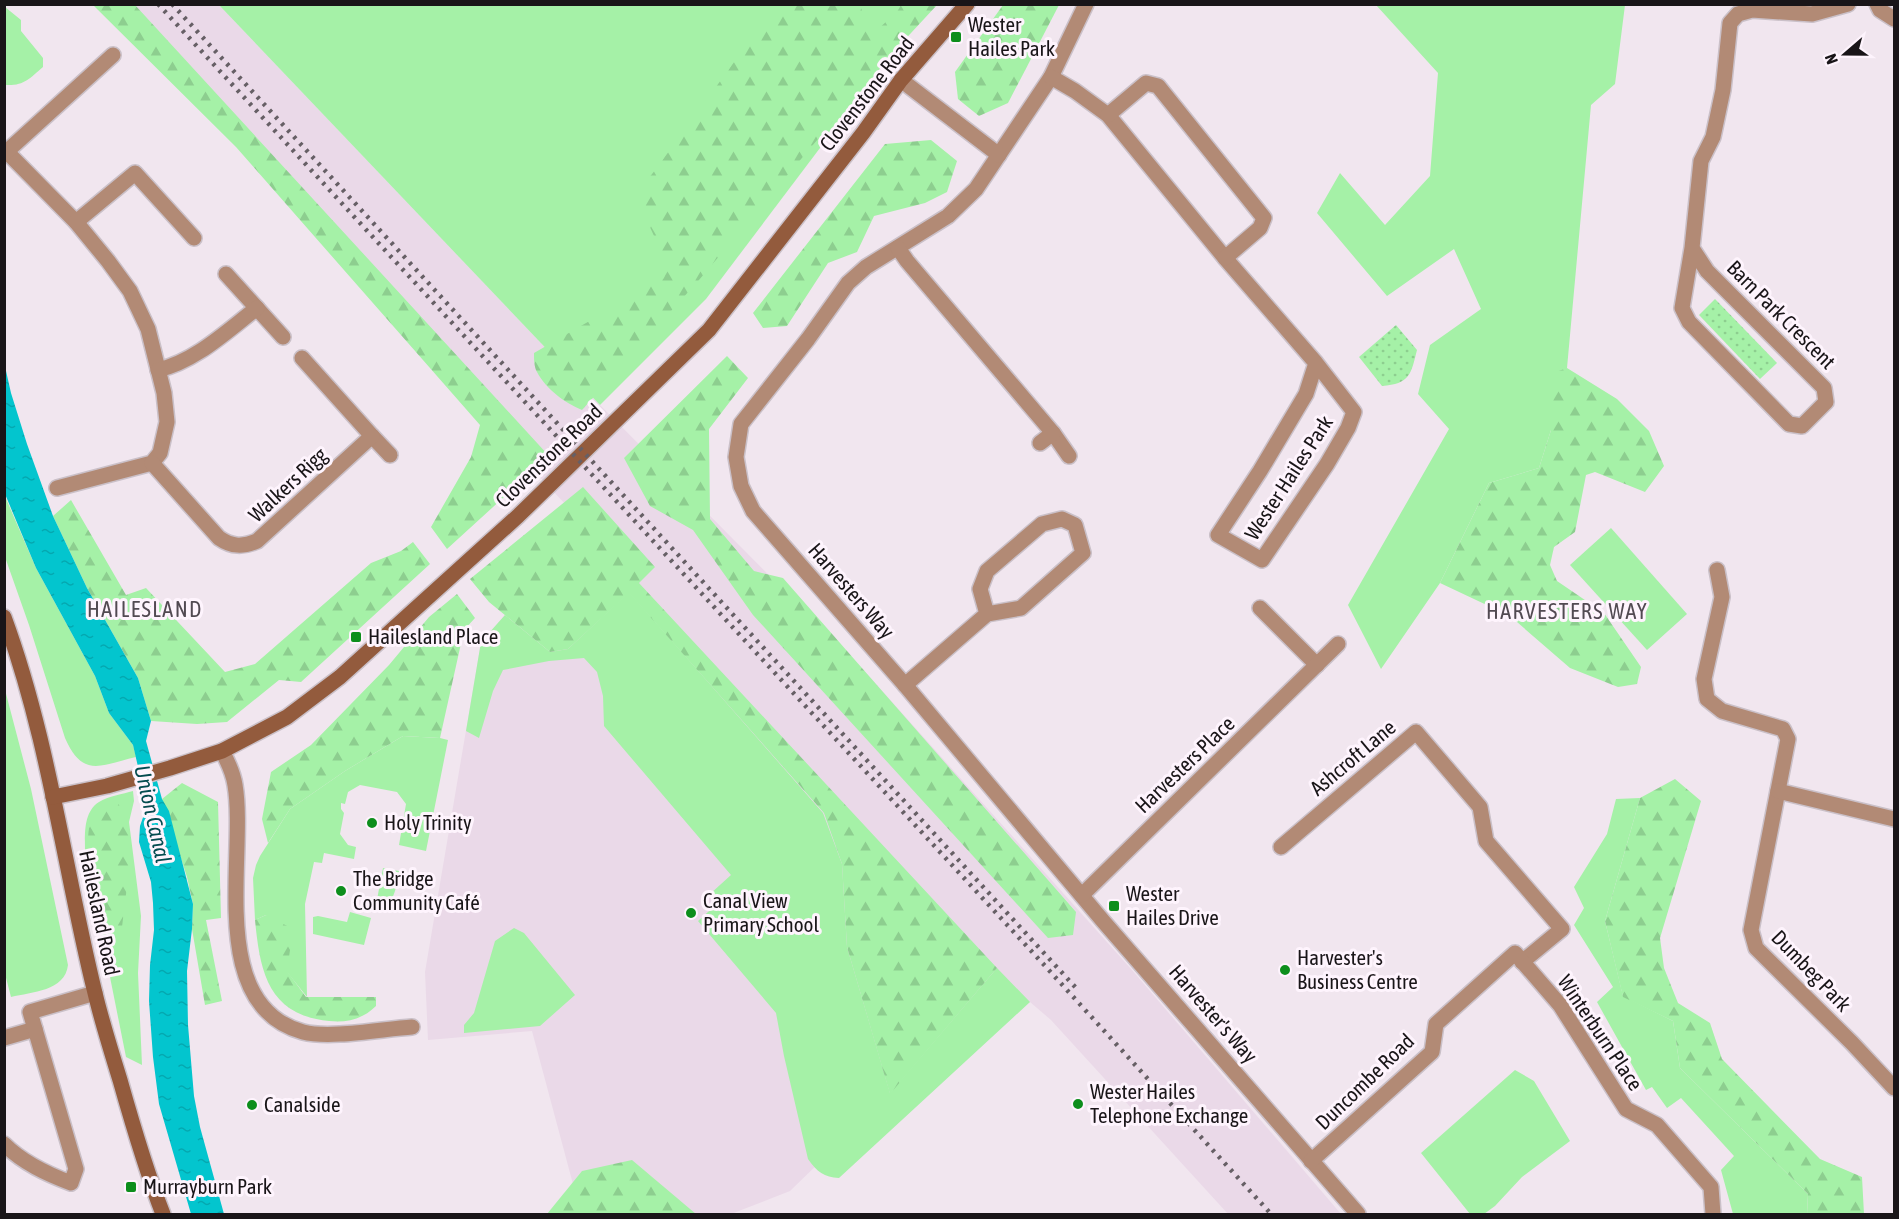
<svg xmlns="http://www.w3.org/2000/svg" width="1899" height="1219" font-family="'Asap Condensed',sans-serif">
<style>
.built{fill:#ead9e8}
.green{fill:#a5f1a7}
.forest{fill:url(#forest-firs)}
.park{fill:url(#park-dots)}
.water{fill:url(#water-ripples)}
.lines{fill:none;stroke-linecap:round;stroke-linejoin:round}
.street-casing{stroke:#cac0c8;stroke-width:18}
.secondary-casing{stroke:#cac0c8;stroke-width:18}
.street{stroke:#b28a75;stroke-width:15}
.secondary{stroke:#935b3d;stroke-width:15}
.rail{stroke:#665f65;stroke-width:4.5;stroke-dasharray:3 6;stroke-linecap:butt}
.poi-dot{fill:#0d8e1c;stroke:#fef4fd;stroke-width:2}
.labels{text-anchor:middle;stroke-width:6;stroke-linejoin:round;paint-order:stroke}
.poi-label{font-size:21px;fill:#191518;stroke:#fef4fd;text-anchor:start}
.street-label{font-size:21px;fill:#191518;stroke:#fef4fd}
.neighbourhood-label{font-size:22px;letter-spacing:1.5px;fill:#524a52;stroke:#fef4fd}
.water-label{font-size:22px;font-style:italic;fill:#054c50;stroke:#fef4fd}
</style>
<defs>
<pattern id="forest-firs" width="22" height="20" patternUnits="userSpaceOnUse" patternTransform="scale(1.5)"><rect width="22" height="20" fill="#a5f1a7"/><path d="M5 1l3.5 6h-7zM16 11l3.5 6h-7z" fill="#8dce8f"/></pattern>
<pattern id="park-dots" width="8" height="8" patternUnits="userSpaceOnUse" patternTransform="scale(1.5)"><rect width="8" height="8" fill="#a5f1a7"/><path d="M2 2h.1M6 6h.1" fill="none" stroke="#8dce8f" stroke-width="1.8" stroke-linecap="round"/></pattern>
<pattern id="water-ripples" width="26" height="14" patternUnits="userSpaceOnUse" patternTransform="scale(1.5)"><rect width="26" height="14" fill="#03c5ce"/><path d="M2 4q2-2 4 0t4 0M15 11q2-2 4 0t4 0" fill="none" stroke="#04a8b0"/></pattern>
</defs>
<rect width="100%" height="100%" fill="#f1e6ef"/>
<polygon class="built" points="107,5 219,5 600,405 868,675 1132,970 1341,1214 1228,1214 1051,1020 1030,1002 890,1094 790,1191 731,1214 581,1214 532,1031 428,1040 425,972 481,642 505,615 550,652 639,582 532,469"/>
<g class="green">
<polygon points="219,5 928,5 706,299 600,405"/>
<polygon points="1376,5 1625,5 1615,84 1591,105 1567,368 1551,430 1539,468 1489,483 1440,583 1381,669 1348,605 1449,429 1418,394 1430,345 1481,309 1454,249 1387,296 1317,213 1340,173 1385,225 1430,176 1438,73"/>
<path d="M5,7l16,13v11l22,27v9c-14,12 -19,19 -38,18z"/>
<path d="M4,494l32,74 59,108 14,37 24,32 3,12c-35,8 -53,22 -71,-19l-36,-113 -24,-68z"/>
<polygon points="1611,528 1687,614 1647,650 1570,565"/>
<path d="M629,592l194,221 19,51 5,83 43,146 107,-125 33,34 -191,176c-15,-1 -22,-6 -31,-19l-24,-103 -8,-43 -78,-92 20,-18 -8,-9 21,-19 -127,-149 -1,-30 -6,-24 -13,-14 -35,3 -46,9 -10,21 -14,47 -13,-7 15,-89 24,-27 45,37 18,-3z"/>
<path d="M4,686l27,103 37,176c-3,26 -36,27 -57,32l-7,-27z"/>
<polygon points="403,736 440,738 448,740 426,851 399,845 406,804 397,792 360,785 348,792 345,804 341,803 341,809 344,813 340,834 348,845 356,847 354,859 324,853 322,863 314,862 305,904 307,997 287,972 266,915 255,920 253,878 256,865 260,856 290,809 345,771"/>
<path d="M133,791l1,10 -5,21 12,94 -3,57 4,92 -16,-8 -41,-205c0,-17 -2,-40 14,-50 9,-6 24,-8 34,-11z"/>
<polygon points="1640,798 1605,921 1623,996 1673,1021 1680,1068 1808,1194 1807,1214 1733,1214 1721,1170 1734,1156 1681,1098 1667,1108 1652,1087 1646,1090 1597,1002 1613,987 1574,925 1584,908 1574,887 1607,834 1616,799"/>
<path d="M383,868l16,3c-3,17 -4,35 -24,39z"/>
<polygon points="350,912 371,918 364,945 313,934 313,917 318,916 347,922"/>
<polygon points="514,928 524,933 575,995 540,1026 464,1033 464,1025 474,1013 495,941"/>
<polygon points="1515,1070 1534,1081 1570,1141 1522,1177 1495,1206 1484,1214 1470,1214 1421,1153"/>
</g>
<g class="forest">
<polygon points="93,5 135,5 549,456 447,549 431,527 471,457 480,425 236,147"/>
<path d="M794,5h66l5,14 12,11 20,-18 4,-7h36l-65,70 -173,205 -117,130c-17,-7 -36,-21 -45,-38 -3,-5 -3,-13 -3,-19l130,-75 3,-14 -24,-52 -3,-23 16,-20 84,-115z"/>
<polygon points="1003,5 1059,5 1008,103 979,116 958,99 955,72"/>
<polygon points="931,140 957,161 947,192 925,203 874,216 857,252 828,263 787,326 763,328 753,313 885,144"/>
<polygon points="727,356 748,378 709,429 710,519 754,571 783,578 1076,912 1073,935 1048,938 753,615 693,530 650,506 624,458"/>
<polygon points="1567,368 1617,399 1649,431 1664,466 1645,492 1595,472 1586,475 1575,532 1554,547 1550,565 1557,581 1604,613 1641,667 1637,684 1618,687 1570,668 1510,616 1440,583 1489,483 1539,468 1551,430 1550,374"/>
<polygon points="583,487 655,567 639,583 997,968 890,1094 847,947 842,864 824,813 629,593 568,649 550,652 489,602 470,579"/>
<polygon points="71,500 126,595 146,588 225,672 255,664 371,563 401,551 413,542 430,564 301,682 279,680 227,722 197,724 151,721 138,678 87,588 53,516"/>
<polygon points="457,594 475,618 464,630 440,738 403,736 345,771 290,809 268,843 262,819 271,772 311,745 389,665 429,617"/>
<polygon points="1675,779 1701,801 1660,938 1664,968 1678,1003 1710,1023 1722,1059 1820,1159 1862,1177 1864,1214 1807,1214 1808,1194 1680,1068 1673,1021 1623,997 1605,921 1640,798"/>
<polygon points="182,783 218,802 221,918 206,920 222,1001 205,1005 192,929 193,904 187,877 162,799"/>
<path d="M117,802l11,17 3,34 -9,74h-19c-6,-29 -28,-97 -4,-120 5,-4 12,-4 18,-5z"/>
<path d="M266,915l27,14 -6,42 19,26h70v9c-13,13 -29,17 -47,15 -61,-6 -69,-49 -74,-101z"/>
<polygon points="632,1160 696,1214 547,1214 582,1171"/>
</g>
<g class="park">
<polygon points="1715,299 1777,363 1760,379 1699,315"/>
<path d="M1396,325l21,25c-6,24 -7,34 -35,36l-23,-29z"/>
</g>
<polygon class="water" points="4,362 11,393 27,444 53,516 87,588 138,678 151,721 146,741 162,799 169,811 193,904 192,929 187,971 188,1025 194,1096 200,1127 224,1214 191,1214 159,1104 153,1057 149,1001 150,965 154,930 153,903 151,882 139,842 140,826 147,806 133,745 109,713 95,676 36,568 5,494"/>
<g class="lines">
<defs>
<g id="street">
<polyline points="1086,4 1051,77 976,189 948,216 866,267 848,283 808,339 741,424 736,457 741,486 753,511 905,685 1103,921 1358,1214"/>
<polyline points="1877,4 1880,10 1894,19"/>
<polyline points="1051,77 1075,91 1108,115 1225,258 1316,363 1354,412 1348,428 1327,464 1262,560 1218,535 1260,471 1306,394 1316,363"/>
<polyline points="901,80 999,155"/>
<polyline points="1108,115 1146,83 1158,86 1264,218 1260,228 1225,258"/>
<polyline points="7,152 76,222 108,261 130,291 148,329 164,393 167,422 160,453 152,463 57,488"/>
<polyline points="4,154 113,55"/>
<polyline points="76,222 135,173 194,238"/>
<polyline points="898,248 907,261 1053,433 1069,456"/>
<polyline points="1692,248 1707,271 1824,388 1826,402 1802,426 1789,424 1689,322 1682,308 1692,248 1701,161 1713,137 1723,90 1730,23 1738,14 1752,10 1812,14 1848,4"/>
<polyline points="226,274 283,337"/>
<path d="M158,370c38,-9 69,-39 99,-62"/>
<polyline points="372,436 390,455"/>
<polyline points="1040,443 1053,433"/>
<path d="M152,463l67,75c13,9 24,9 38,3l115,-105 -70,-78"/>
<polyline points="1717,570 1722,597 1704,679 1707,699 1722,711 1783,729 1788,739 1751,930 1756,948 1852,1043 1894,1088"/>
<polyline points="1260,608 1317,665"/>
<polyline points="905,685 987,614 1021,608 1083,553 1075,525 1062,519 1042,524 987,571 980,589 987,614"/>
<path d="M222,751c6,11 11,21 13,34 12,70 -30,220 68,247 27,7 79,-3 109,-5"/>
<polyline points="1778,791 1894,819"/>
<polyline points="1281,847 1416,732 1480,807 1486,841 1562,929 1522,962"/>
<polyline points="1082,895 1338,644"/>
<polyline points="4,1038 35,1029"/>
<path d="M4,1144c19,19 43,30 67,39l5,-14 -46,-157 65,-19"/>
<polyline points="1311,1161 1432,1052 1436,1024 1515,953 1560,1005 1626,1109 1657,1125 1711,1187 1713,1214"/>
</g>
<g id="secondary">
<path d="M4,617c45,122 60,251 91,376 7,29 16,58 25,87 13,46 26,91 43,134"/>
<polyline points="53,797 107,786 170,768 222,751 287,717 340,677 518,516 709,330 863,133 901,80 967,4"/>
</g>
</defs>
<use href="#street" class="street-casing"/>
<use href="#secondary" class="secondary-casing"/>
<use href="#street" class="street"/>
<use href="#secondary" class="secondary"/>
<g class="rail">
<polyline points="158,4 1046,967 1271,1214"/>
<polyline points="172,4 1077,989"/>
</g>
</g>
<g class="poi-dot">
<rect x="950" y="31" width="12" height="12" rx="3"/>
<rect x="350" y="631" width="12" height="12" rx="3"/>
<circle cx="372" cy="823" r="6"/>
<circle cx="341" cy="891" r="6"/>
<rect x="1108" y="900" width="12" height="12" rx="3"/>
<circle cx="691" cy="913" r="6"/>
<circle cx="1285" cy="970" r="6"/>
<circle cx="1078" cy="1104" r="6"/>
<circle cx="252" cy="1105" r="6"/>
<rect x="125" y="1181" width="12" height="12" rx="3"/>
</g>
<g class="labels">
<g class="poi-label">
<text x="968" y="32">Wester<tspan x="968" dy="24">Hailes Park</tspan></text>
<text x="368" y="644">Hailesland Place</text>
<text x="384" y="830">Holy Trinity</text>
<text x="353" y="886">The Bridge<tspan x="353" dy="24">Community Café</tspan></text>
<text x="1126" y="901">Wester<tspan x="1126" dy="24">Hailes Drive</tspan></text>
<text x="703" y="908">Canal View<tspan x="703" dy="24">Primary School</tspan></text>
<text x="1297" y="965">Harvester's<tspan x="1297" dy="24">Business Centre</tspan></text>
<text x="1090" y="1099">Wester Hailes<tspan x="1090" dy="24">Telephone Exchange</tspan></text>
<text x="264" y="1112">Canalside</text>
<text x="143" y="1194">Murrayburn Park</text>
</g>
<g class="street-label">
<text transform="translate(867 94) rotate(-52)" y="7">Clovenstone Road</text>
<text transform="translate(1781 315) rotate(45)" y="7">Barn Park Crescent</text>
<text transform="translate(549 456) rotate(-44)" y="7">Clovenstone Road</text>
<text transform="translate(1289 478) rotate(-57)" y="7">Wester Hailes Park</text>
<text transform="translate(288 485) rotate(-43)" y="7">Walkers Rigg</text>
<text transform="translate(851 591) rotate(49)" y="7">Harvesters Way</text>
<text transform="translate(1353 758) rotate(-40)" y="7">Ashcroft Lane</text>
<text transform="translate(1185 765) rotate(-44)" y="7">Harvesters Place</text>
<text transform="translate(99 913) rotate(78)" y="7">Hailesland Road</text>
<text transform="translate(1811 971) rotate(46)" y="7">Dumbeg Park</text>
<text transform="translate(1213 1014) rotate(49)" y="7">Harvester's Way</text>
<text transform="translate(1600 1033) rotate(56)" y="7">Winterburn Place</text>
<text transform="translate(1365 1082) rotate(-44)" y="7">Duncombe Road</text>
</g>
<g class="neighbourhood-label">
<text x="145" y="617">HAILESLAND</text>
<text x="1567" y="619">HARVESTERS WAY</text>
</g>
<g class="water-label">
<text transform="translate(153 814) rotate(77)" y="8">Union Canal</text>
</g>
</g>
<rect width="1899" height="1219" fill="none" stroke="#191518" stroke-width="12"/>
<g transform="translate(1845 54) rotate(250)" stroke="#fef4fd" stroke-width="4.5" paint-order="stroke">
<path d="M0-4.5L10 22L0 15L-10 22Z" fill="#191518"/>
<text y="-9" font-size="16" font-weight="bold" text-anchor="middle" fill="#191518">N</text>
</g>
</svg>
